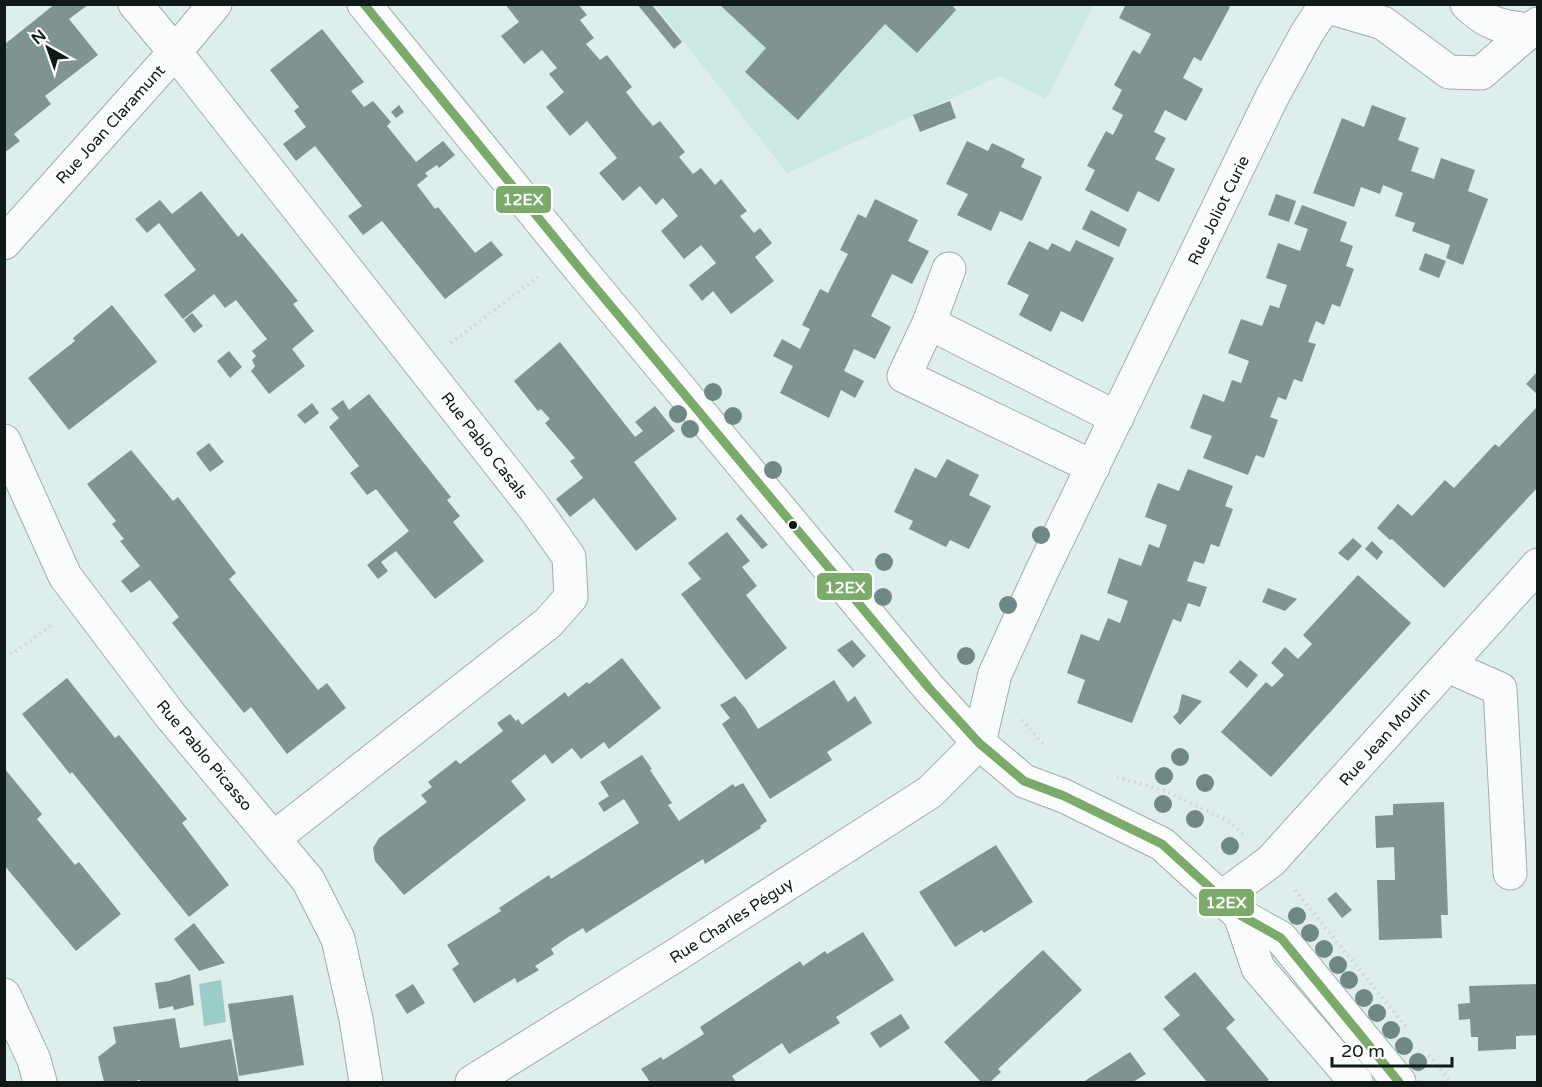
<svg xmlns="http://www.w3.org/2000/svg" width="1542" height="1087" font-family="'Varela Round',sans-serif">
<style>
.built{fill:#cbe8e5}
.water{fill:#9cccc6}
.building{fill:#7f9391}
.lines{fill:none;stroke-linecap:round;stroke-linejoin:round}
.minor-casing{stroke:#a0acab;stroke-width:35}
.tertiary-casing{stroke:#a0acab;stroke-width:35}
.path{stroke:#d0d4d3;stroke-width:4;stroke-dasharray:1.5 4.5;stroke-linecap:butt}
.minor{stroke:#fafcfc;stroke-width:33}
.tertiary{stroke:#fafcfc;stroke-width:33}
.bus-1-casing{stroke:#fff;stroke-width:14}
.bus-1{stroke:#7baa6a;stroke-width:9}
.tree{fill:#6f8886}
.bus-dot{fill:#0e1918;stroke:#fff;stroke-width:2}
.labels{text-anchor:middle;stroke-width:6;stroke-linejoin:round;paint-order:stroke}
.street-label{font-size:16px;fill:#0e1918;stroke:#fff}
.line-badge{stroke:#fff;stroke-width:2}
.badge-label{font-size:16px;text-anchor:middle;font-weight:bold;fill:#fff}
</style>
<rect width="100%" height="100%" fill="#deeeec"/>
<polygon class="built" points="655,5 1093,5 1046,99 1000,76 787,173"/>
<polygon class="water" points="221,980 226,1022 204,1026 199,984"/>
<g class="building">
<polygon points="55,4 89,4 69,19 98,55 45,96 51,104 14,134 20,141 4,153 4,50 7,48 5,44"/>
<polygon points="505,4 578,4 587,15 580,20 594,38 586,44 600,60 607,55 632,87 626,92 639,109 653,126 660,121 685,152 679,157 693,174 701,168 715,185 721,179 747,211 740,216 754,233 760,228 772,243 755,257 774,281 731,314 713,291 702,301 689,285 716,263 701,245 684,259 661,231 678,216 663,198 656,205 640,186 623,201 599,173 617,158 587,121 570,136 546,107 564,92 549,74 557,68 542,50 524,64 501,36 519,22"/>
<polygon points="637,4 651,4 682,42 674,49"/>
<polygon points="719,4 951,4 956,10 917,53 885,24 798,120 745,72 766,48"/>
<polygon points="1126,4 1225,4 1230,7 1201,61 1194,57 1183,78 1203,89 1186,121 1165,110 1154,132 1166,138 1155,159 1175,169 1159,202 1138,191 1128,212 1085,190 1095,170 1087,166 1106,131 1113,135 1123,115 1112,109 1122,90 1114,85 1133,50 1140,54 1151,34 1119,18"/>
<polygon points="322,29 364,82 351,91 364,107 373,101 391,122 387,126 416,162 443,141 455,155 439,168 437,165 425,173 428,176 417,185 435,209 438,207 475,253 491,241 503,255 445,299 382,221 363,235 348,216 362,206 315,146 296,161 283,144 306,127 294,111 299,107 270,70"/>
<polygon points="950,101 956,118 920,132 913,115"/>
<polygon points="399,105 404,112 396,118 391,112"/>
<polygon points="1372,105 1406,118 1398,140 1419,148 1411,171 1434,179 1441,158 1475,170 1468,191 1488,199 1463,265 1446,258 1450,245 1412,231 1415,223 1395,216 1403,193 1383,185 1380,194 1361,187 1354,207 1313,193 1342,118 1364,127"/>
<polygon points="967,141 988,151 992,143 1009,151 1025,159 1021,167 1042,177 1022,221 1000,211 991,231 957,215 968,194 946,184"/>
<polygon points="201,191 238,237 242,233 273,270 298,301 293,304 314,331 292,349 305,366 269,394 251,371 255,366 252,360 256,356 252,351 267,339 236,300 225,308 214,294 183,319 164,295 196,270 159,223 147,233 135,219 160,200 172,214"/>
<polygon points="1276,194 1296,201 1289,222 1268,215"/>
<polygon points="875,199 918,220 908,241 929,251 912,284 892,274 871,316 891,327 875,359 854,349 844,371 864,381 855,398 841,390 829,418 780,393 793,366 773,356 782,339 800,349 810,329 802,325 820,289 828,293 838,273 848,254 840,250 858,214 866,218"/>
<polygon points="1302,205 1347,222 1340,241 1353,246 1346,266 1354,269 1340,307 1332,304 1324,325 1316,321 1308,342 1316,344 1302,382 1294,379 1286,400 1278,397 1270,417 1278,420 1264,458 1256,455 1248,475 1203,458 1212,436 1190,428 1203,394 1224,402 1232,380 1241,383 1249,361 1228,353 1241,319 1262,326 1270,305 1279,308 1287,285 1266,278 1278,243 1300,251 1308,229 1294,224"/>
<polygon points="1091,210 1127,229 1119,247 1082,229"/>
<polygon points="1076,240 1114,258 1083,322 1061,311 1051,332 1019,315 1029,295 1007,284 1029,241 1048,250 1052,243 1070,252"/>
<polygon points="1425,253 1446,261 1439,278 1419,270"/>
<polygon points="112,305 157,362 69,430 28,378 75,341 73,338"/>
<polygon points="192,313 203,326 194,333 184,320"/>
<polygon points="560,342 635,437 643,431 635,422 655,406 675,431 634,462 677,519 636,551 594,498 570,517 556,499 583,478 570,461 575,458 545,423 550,419 541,409 538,411 514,381"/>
<polygon points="229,351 242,367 230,378 217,361"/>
<polygon points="1538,371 1538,395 1526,384"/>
<polygon points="369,394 451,497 447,500 460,516 453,522 484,561 435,599 396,551 381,562 388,571 378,579 367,565 409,531 376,489 367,495 350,473 359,466 329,427 339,418 331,409 343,400 349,410"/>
<polygon points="312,403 319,413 305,424 297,415"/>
<polygon points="1538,406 1538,487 1444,588 1392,539 1390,540 1377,528 1398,504 1412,516 1445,480 1454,488 1495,444 1499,447"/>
<polygon points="209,443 224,462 210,472 196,453"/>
<polygon points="131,450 173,501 178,497 236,573 229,579 318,690 327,683 346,708 287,754 251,707 244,713 172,623 179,617 150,580 131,593 121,581 140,566 120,541 124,539 112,524 116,521 87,484"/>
<polygon points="947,459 979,475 969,495 991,506 969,549 950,540 946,547 909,529 913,521 894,512 915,468 936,478"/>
<polygon points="1188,469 1233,486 1225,506 1233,509 1219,547 1211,544 1204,564 1194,561 1187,581 1207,587 1200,607 1188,603 1181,622 1173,619 1132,723 1077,703 1085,680 1067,673 1081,634 1099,641 1108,618 1120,623 1128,601 1107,593 1119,558 1141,566 1149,544 1159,548 1167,525 1145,517 1151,500 1158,483 1179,491"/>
<polygon points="741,514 768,545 762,549 736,519"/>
<polygon points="727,532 750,561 742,567 757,586 746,595 787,648 746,680 681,594 701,579 688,563"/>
<polygon points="1353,538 1362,546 1348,561 1338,553"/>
<polygon points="1372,541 1383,552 1377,560 1365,549"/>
<polygon points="1358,575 1411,623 1271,777 1221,732 1266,682 1272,687 1284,675 1271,663 1285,647 1298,659 1312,644 1303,635"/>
<polygon points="1268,588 1297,599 1285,611 1262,602"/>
<polygon points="852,640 866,656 853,668 837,650"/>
<polygon points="622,658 661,708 609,749 604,742 581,759 572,748 552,764 545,754 511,781 526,800 404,895 375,861 373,848 379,838 427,802 421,795 432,787 428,782 456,760 460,764 503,731 497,723 510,714 516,721 518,719 522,725 565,692 568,697 587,682 589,684"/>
<polygon points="1240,660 1258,675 1247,688 1229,672"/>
<polygon points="67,678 115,738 119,735 187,819 182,823 229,885 189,917 72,772 70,774 22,714"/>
<polygon points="834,680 848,702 855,696 872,723 827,752 832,760 770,799 722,724 730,718 720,705 735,696 745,708 758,729"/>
<polygon points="1182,694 1202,701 1180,725 1173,717 1178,712"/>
<polygon points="642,755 652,769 650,770 672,803 668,805 679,821 733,784 735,787 743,783 767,821 760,826 761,828 705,864 703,859 586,933 583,928 565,939 551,949 554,954 535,966 539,970 517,983 515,978 474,1003 452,969 459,964 447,945 501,911 499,908 549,875 551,879 639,823 624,799 604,812 598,803 609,796 600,782"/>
<polygon points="4,768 42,814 37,819 75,865 79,862 121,914 76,951 4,865"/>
<polygon points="1444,802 1448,915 1441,915 1442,938 1379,940 1377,880 1395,880 1394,847 1376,848 1375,816 1393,815 1393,804"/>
<polygon points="996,845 1033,902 984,933 982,930 955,947 919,892"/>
<polygon points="1336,892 1352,910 1342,918 1327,899"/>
<polygon points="194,923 225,963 199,971 174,939"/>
<polygon points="863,932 894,980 836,1017 840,1023 789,1054 782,1043 732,1076 736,1082 650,1082 641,1069 661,1057 663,1060 704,1034 700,1027 800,961 803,966 825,951 827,954"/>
<polygon points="1043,950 1082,990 998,1069 1001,1072 990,1082 981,1082 944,1042"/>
<polygon points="1195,972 1235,1020 1226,1028 1269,1080 1266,1082 1207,1082 1163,1029 1180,1015 1164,997"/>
<polygon points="190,974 194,1005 174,1010 173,1006 159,1009 155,983 169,981"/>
<polygon points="413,984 425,1003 407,1014 395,995"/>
<polygon points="1538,984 1538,1035 1516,1036 1516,1049 1478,1051 1478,1037 1471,1037 1470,1019 1459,1020 1458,1004 1470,1003 1469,986"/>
<polygon points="293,995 304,1065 239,1076 228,1004"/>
<polygon points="901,1014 910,1028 880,1048 870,1033"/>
<polygon points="175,1018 180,1048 231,1039 239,1082 141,1082 140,1080 129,1082 104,1082 98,1057 116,1043 113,1027"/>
<polygon points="1130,1052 1146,1074 1133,1082 1083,1082"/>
</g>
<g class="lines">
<defs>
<g id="minor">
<polyline points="135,4 175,52 535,509 569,557 571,597 548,623 274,838"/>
<polyline points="364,4 585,275 929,688 979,743 1024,781 1064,796 1162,844 1240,915 1281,938 1399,1082"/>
<path d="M1467,4c21,21 35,23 63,26"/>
<polyline points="1325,6 1383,23 1449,72 1481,73 1538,24"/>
<polyline points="4,243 175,52 215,4"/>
<polyline points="949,269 929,323 904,376 1093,467"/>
<polyline points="929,323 1117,418"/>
<polyline points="4,441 65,576 170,715 308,880 338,939 356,1019 366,1082"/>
<polyline points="1448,666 1500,689 1510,873"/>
<polyline points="979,743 995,674 1040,575 1272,97 1307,33 1326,4"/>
<polyline points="1222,897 1271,861 1538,565"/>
<polyline points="1240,915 1258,968 1356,1082"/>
<polyline points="472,1082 673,957 930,792 979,743"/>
</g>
<polyline id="tertiary" points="4,995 34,1060 40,1082"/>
</defs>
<use href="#minor" class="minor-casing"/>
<use href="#tertiary" class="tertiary-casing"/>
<g class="path">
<polyline points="451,343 538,277"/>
<polyline points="4,655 15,652 54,623"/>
<polyline points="1022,720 1045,746"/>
<polyline points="1117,777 1168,792 1230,822 1245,836"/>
<polyline points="1295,890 1407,1028"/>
<polyline points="1429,1055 1451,1082"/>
</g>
<use href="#minor" class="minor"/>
<use href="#tertiary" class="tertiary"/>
<defs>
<polyline id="bus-1" points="364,4 585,275 929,688 979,743 1024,781 1064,796 1162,844 1240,915 1281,938 1399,1082"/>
</defs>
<use href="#bus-1" class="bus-1-casing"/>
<use href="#bus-1" class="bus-1"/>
</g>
<g class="tree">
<circle cx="713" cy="392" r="9"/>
<circle cx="678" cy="414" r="9"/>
<circle cx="733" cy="416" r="9"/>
<circle cx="690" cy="429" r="9"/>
<circle cx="773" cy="470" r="9"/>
<circle cx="1041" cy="535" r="9"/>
<circle cx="884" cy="562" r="9"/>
<circle cx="883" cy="597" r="9"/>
<circle cx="1008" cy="605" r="9"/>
<circle cx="966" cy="656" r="9"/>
<circle cx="1180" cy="757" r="9"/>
<circle cx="1164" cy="776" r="9"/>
<circle cx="1205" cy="783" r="9"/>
<circle cx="1163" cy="804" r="9"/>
<circle cx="1195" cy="819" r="9"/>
<circle cx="1230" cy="846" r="9"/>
<circle cx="1297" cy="916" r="9"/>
<circle cx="1310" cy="933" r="9"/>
<circle cx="1324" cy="949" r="9"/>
<circle cx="1338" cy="965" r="9"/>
<circle cx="1349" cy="980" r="9"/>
<circle cx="1364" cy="998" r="9"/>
<circle cx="1377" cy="1013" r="9"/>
<circle cx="1391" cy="1030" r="9"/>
<circle cx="1404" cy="1046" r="9"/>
<circle cx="1418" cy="1062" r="9"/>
</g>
<circle class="bus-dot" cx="793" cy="525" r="5"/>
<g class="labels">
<g class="street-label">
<text transform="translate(110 124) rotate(-48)" y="6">Rue Joan Claramunt</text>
<text transform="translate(1218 210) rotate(-64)" y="6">Rue Joliot Curie</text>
<text transform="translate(485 445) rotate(52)" y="6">Rue Pablo Casals</text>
<text transform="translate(1384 736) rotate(-48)" y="6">Rue Jean Moulin</text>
<text transform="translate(205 755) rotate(50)" y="6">Rue Pablo Picasso</text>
<text transform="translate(731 920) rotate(-33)" y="6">Rue Charles Péguy</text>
</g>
</g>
<g class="line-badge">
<rect x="495" y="185" width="57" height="29" rx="6" fill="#7baa6a"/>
<rect x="816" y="572" width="57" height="29" rx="6" fill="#7baa6a"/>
<rect x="1198" y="888" width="57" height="29" rx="6" fill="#7baa6a"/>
</g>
<g class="badge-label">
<text x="523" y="205">12EX</text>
<text x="845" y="593">12EX</text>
<text x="1226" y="908">12EX</text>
</g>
<rect width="1542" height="1087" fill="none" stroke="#0e1918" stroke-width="12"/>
<g transform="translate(48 48) rotate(320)" stroke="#ffffff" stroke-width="4.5" paint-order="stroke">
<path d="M0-4.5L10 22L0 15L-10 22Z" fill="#0e1918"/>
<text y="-9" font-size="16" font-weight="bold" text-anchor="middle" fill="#0e1918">N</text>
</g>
<path d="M1332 1057v9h120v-9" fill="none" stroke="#0e1918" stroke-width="3"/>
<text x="1341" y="1057" font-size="18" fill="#0e1918" stroke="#ffffff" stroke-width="4.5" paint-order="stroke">20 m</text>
</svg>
